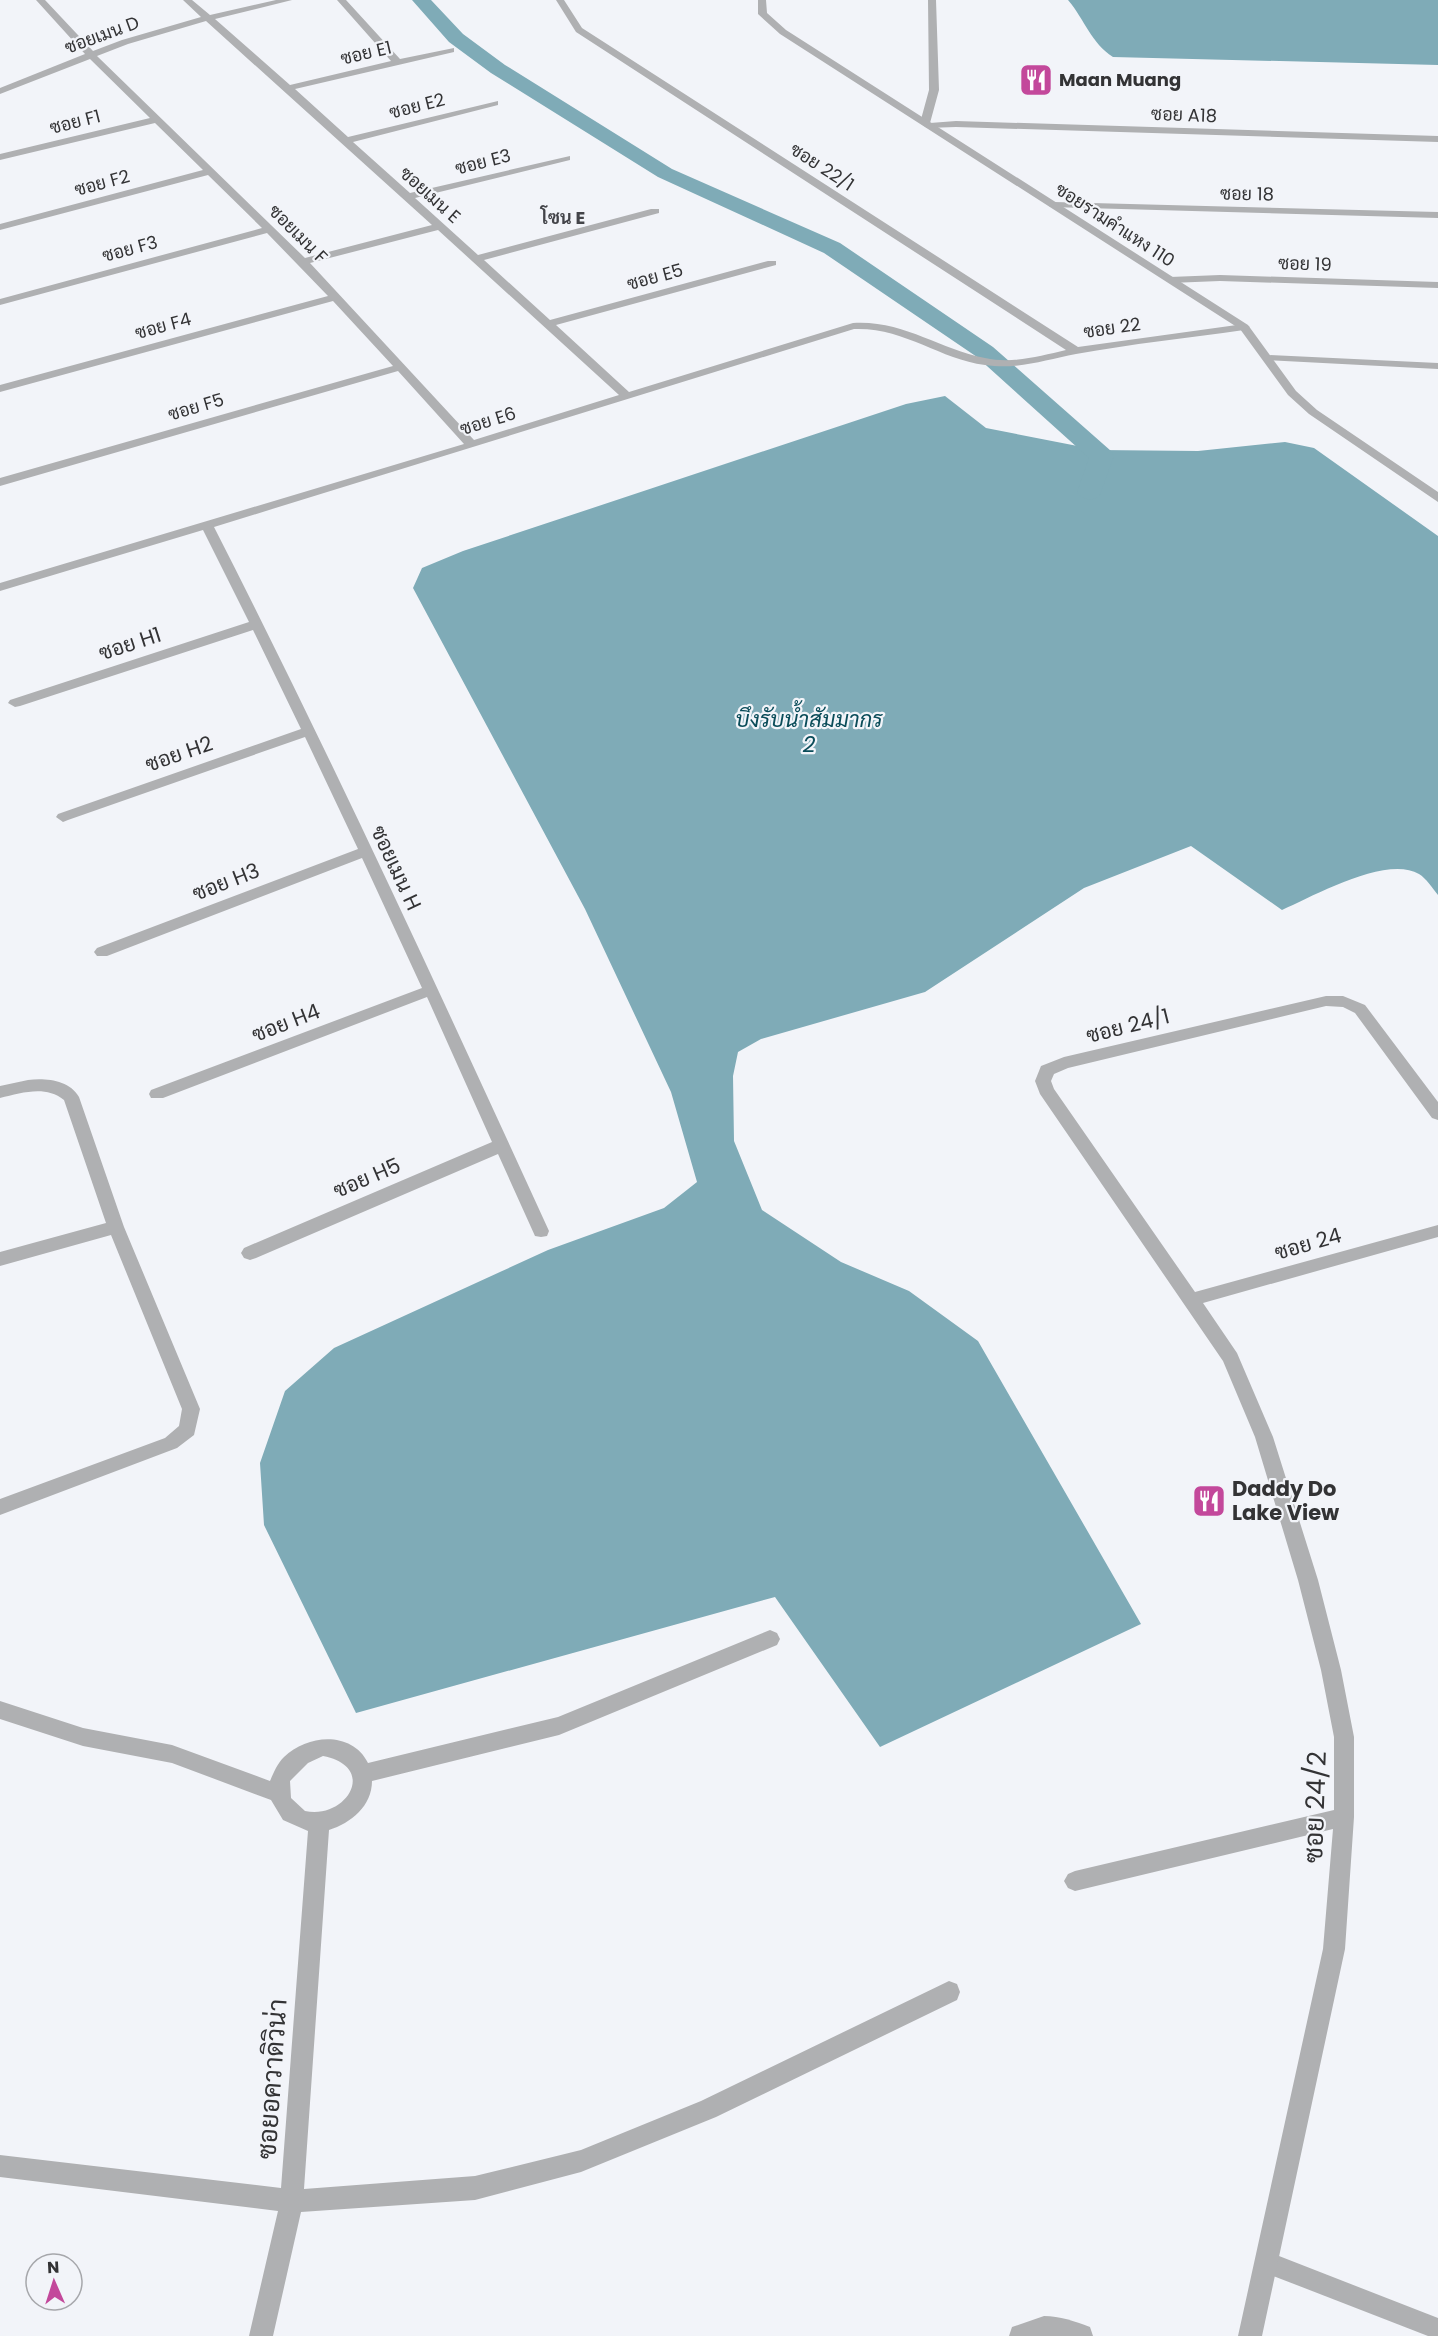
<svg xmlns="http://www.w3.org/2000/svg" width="1438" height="2336" font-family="Poppins,Sarabun,sans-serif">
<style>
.water{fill:#7fabb7}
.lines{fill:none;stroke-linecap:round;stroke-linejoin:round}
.canal{fill:#7fabb7;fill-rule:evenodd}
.service{fill:#afb0b2;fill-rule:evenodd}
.minor{fill:#afb0b2;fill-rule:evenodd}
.tertiary{fill:#afb0b2;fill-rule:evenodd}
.labels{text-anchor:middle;stroke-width:4.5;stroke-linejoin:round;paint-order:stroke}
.far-street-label{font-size:18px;fill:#333335;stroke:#f2f4f9}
.far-poi-label{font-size:18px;font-weight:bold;fill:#333335;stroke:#f2f4f9;text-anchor:start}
.far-neighbourhood-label{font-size:18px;font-weight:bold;fill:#434449;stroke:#f2f4f9}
.street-label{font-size:21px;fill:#333335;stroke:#f2f4f9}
.poi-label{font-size:21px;font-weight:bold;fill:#333335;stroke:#f2f4f9;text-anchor:start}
.water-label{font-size:22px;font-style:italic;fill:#0a4c59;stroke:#f2f4f9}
.near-street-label{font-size:26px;fill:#333335;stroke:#f2f4f9}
</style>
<rect width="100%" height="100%" fill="#f2f4f9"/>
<g class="water">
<path d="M1068,0h370v65l-325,-8c-22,-14 -28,-37 -45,-57z"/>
<path d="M945,396l41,32 112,22 100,1 87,-9 29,6 124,88v359c-5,-6 -12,-17 -19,-21 -33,-19 -105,22 -137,36l-91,-64 -107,42 -159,104 -164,47 -23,13 -5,24 1,65 28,69 79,52 68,29 69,50 163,283 -261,123 -105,-150 -419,116 -92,-188 -4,-62 25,-72 49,-43 214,-98 116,-42 33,-26 -26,-90 -86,-183 -172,-321 9,-20 41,-17 443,-147z"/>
</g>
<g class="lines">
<polygon class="canal" points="412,0 431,0 463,34 505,65 672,169 840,243 993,347 1111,451 1114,456 1099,497 1090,500 1081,497 1077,492 1089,458 977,357 824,253 658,177 491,73 449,42"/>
<polygon class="service" points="1266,2251 1438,2318 1438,2336 1428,2336 1258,2270 1255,2262 1258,2254"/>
<g class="minor">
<path d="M36,0h9l48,51 29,-11 79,-23 -18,-17h9l18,15 66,-15h16l-77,19 75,66 101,-24 -54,-61h9l54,59 54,-11v4l-159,37 53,48 150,-36v4l-145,37 57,51 160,-37v4l-155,38 63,57 173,-46h8v4l-175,47 66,60 218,-59h8v4l-220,60 73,67 224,-69c51,-3 85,26 132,35 28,6 55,-2 81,-8l-490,-318 -20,-32h8l18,28 496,319 166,-23 6,3 -6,3c-56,8 -113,14 -168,24 -31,6 -59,16 -91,11 -46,-6 -81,-38 -131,-36l-640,198c118,231 227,468 335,704l-2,5 -6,1 -6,-1 -37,-82 -242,104 -6,2 -6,-2 -3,-5 3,-5 248,-106 -65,-145 -264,101h-12l-2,-4 2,-4 271,-102 -60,-130 -255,98h-10l-3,-4 3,-4 261,-99 -53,-112 -237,83 -5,2 -7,-5 2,-3 243,-85 -48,-99 -233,76 -5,1 -7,-4 2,-3 239,-78 -46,-92 -203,61v-8l464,-139 -66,-73 -398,115v-8l393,-112 -60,-65 -333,91v-7l328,-89 -61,-63 -267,72v-6l262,-71 -54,-53 -208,55v-6l203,-54 -48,-47 -155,37v-6l150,-36 -60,-59 -90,35v-6l85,-34zM206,21l226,204 -127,33 -208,-202 31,-12zM438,230l181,165 -145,45 -164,-177z"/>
<polygon points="928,0 936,0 939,90 930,123 956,121 1438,136 1438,142 956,127 927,128 920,123 929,90"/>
<polygon points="1054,202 1438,212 1438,218 1050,207 1049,205"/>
<polygon points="1220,275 1438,282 1438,288 1220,281 1170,283 1165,280 1170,277"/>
<polygon points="1268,355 1438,363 1438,369 1264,360 1264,356"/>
<polygon points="1326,996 1343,996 1365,1005 1438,1102 1438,1120 1432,1118 1355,1013 1343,1007 1326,1006 1068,1068 1054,1074 1051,1081 1054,1089 1195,1292 1438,1225 1438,1237 1203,1303 1237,1353 1273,1437 1318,1580 1341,1670 1354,1737 1354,1817 1345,1949 1262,2336 1238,2336 1323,1949 1333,1829 1075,1891 1068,1888 1064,1881 1068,1874 1075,1871 1334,1810 1334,1737 1321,1670 1298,1580 1255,1437 1223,1361 1040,1094 1035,1081 1041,1066 1064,1057"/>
<path d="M28,1080c18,-2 41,0 51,17l45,130 76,182 -6,26 -17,13 -177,67v-16l165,-61 14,-12 3,-17 -71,-174 -111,31v-14l106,-29 -42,-123c-19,-15 -42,-7 -64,-2v-12z"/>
<path d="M770,1630l7,3 3,6 -3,6 -218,90 -187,46c0,25 -21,42 -43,49l-25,359 171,-13 106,-26 120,-49 248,-120 8,3 3,8 -3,8 -241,117 -135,55 -106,28 -174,12 -28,124h-24l29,-125 -278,-34v-22l281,33 27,-357 -25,-11 -12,-20 -99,-37 -89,-17 -83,-27v-18l83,27 89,17 98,36c4,-9 7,-17 14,-24 24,-23 68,-26 84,6l190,-46zM323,1756c56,11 23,64 -18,55l-14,-13 -1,-17 18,-18z"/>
<path d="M1044,2316c16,0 30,5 46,11l3,9h-84l3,-9z"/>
</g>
<polygon class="tertiary" points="758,0 766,0 767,13 786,30 1248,325 1296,391 1317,410 1438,492 1438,502 1309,414 1288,395 1240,329 780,34 758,14"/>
</g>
<defs>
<symbol id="restaurant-square" viewBox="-11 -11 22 22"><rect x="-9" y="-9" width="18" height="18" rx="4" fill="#c3489b" stroke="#f2f4f9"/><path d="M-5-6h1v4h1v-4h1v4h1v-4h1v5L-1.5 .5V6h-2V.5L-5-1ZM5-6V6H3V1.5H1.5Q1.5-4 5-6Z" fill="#fff"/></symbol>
</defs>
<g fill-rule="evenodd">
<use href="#restaurant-square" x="1017" y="61" width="38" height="38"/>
<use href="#restaurant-square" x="1190" y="1482" width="38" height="38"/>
</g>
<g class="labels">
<g class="far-street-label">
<text transform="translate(102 35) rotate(-20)" y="6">ซอยเมน D</text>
<text transform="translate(366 53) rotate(-13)" y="6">ซอย E1</text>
<text transform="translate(417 106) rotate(-14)" y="6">ซอย E2</text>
<text transform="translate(1184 115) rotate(2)" y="6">ซอย A18</text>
<text transform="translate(75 122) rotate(-14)" y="6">ซอย F1</text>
<text transform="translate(483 162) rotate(-14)" y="6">ซอย E3</text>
<text transform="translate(822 167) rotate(33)" y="6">ซอย 22/1</text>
<text transform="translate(102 183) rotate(-15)" y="6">ซอย F2</text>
<text transform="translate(1247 194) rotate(1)" y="6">ซอย 18</text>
<text transform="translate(430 195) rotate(42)" y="6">ซอยเมน E</text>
<text transform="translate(1115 225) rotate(33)" y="6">ซอยรามคำแหง 110</text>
<text transform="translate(298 234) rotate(45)" y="6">ซอยเมน F</text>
<text transform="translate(130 249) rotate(-15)" y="6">ซอย F3</text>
<text transform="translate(1305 264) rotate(2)" y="6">ซอย 19</text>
<text transform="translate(655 277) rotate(-15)" y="6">ซอย E5</text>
<text transform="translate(163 326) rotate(-15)" y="6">ซอย F4</text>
<text transform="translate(1112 328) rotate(-8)" y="6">ซอย 22</text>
<text transform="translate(196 407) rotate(-16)" y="6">ซอย F5</text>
<text transform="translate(488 421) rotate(-17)" y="6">ซอย E6</text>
</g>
<g class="far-poi-label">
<text x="1059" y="86">Maan Muang</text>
</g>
<g class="far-neighbourhood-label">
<text x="563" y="224">โซน E</text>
</g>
<g class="street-label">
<text transform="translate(130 644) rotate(-18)" y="7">ซอย H1</text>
<text transform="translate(179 754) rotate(-19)" y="7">ซอย H2</text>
<text transform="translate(396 868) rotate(65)" y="7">ซอยเมน H</text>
<text transform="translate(226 882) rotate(-21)" y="7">ซอย H3</text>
<text transform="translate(286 1023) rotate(-21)" y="7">ซอย H4</text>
<text transform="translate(1128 1026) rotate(-14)" y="7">ซอย 24/1</text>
<text transform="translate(367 1178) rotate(-23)" y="7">ซอย H5</text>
<text transform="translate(1308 1244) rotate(-16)" y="7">ซอย 24</text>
</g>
<g class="poi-label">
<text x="1232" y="1496">Daddy Do<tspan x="1232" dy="24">Lake View</tspan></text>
</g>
<g class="water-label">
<text x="809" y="727">บึงรับน้ำสัมมากร<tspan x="809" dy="25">2</tspan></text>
</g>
<g class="near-street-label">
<text transform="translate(1315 1807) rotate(-88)" y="9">ซอย 24/2</text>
<text transform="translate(272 2079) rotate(-86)" y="9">ซอยอควาดิวิน่า</text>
</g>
</g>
<g transform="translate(54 2282) rotate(357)"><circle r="28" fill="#f2f4f9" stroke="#a6a7ab" stroke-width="1.5"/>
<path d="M0-4.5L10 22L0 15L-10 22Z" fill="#c3489b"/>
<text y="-9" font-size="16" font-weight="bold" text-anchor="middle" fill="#333335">N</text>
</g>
</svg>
